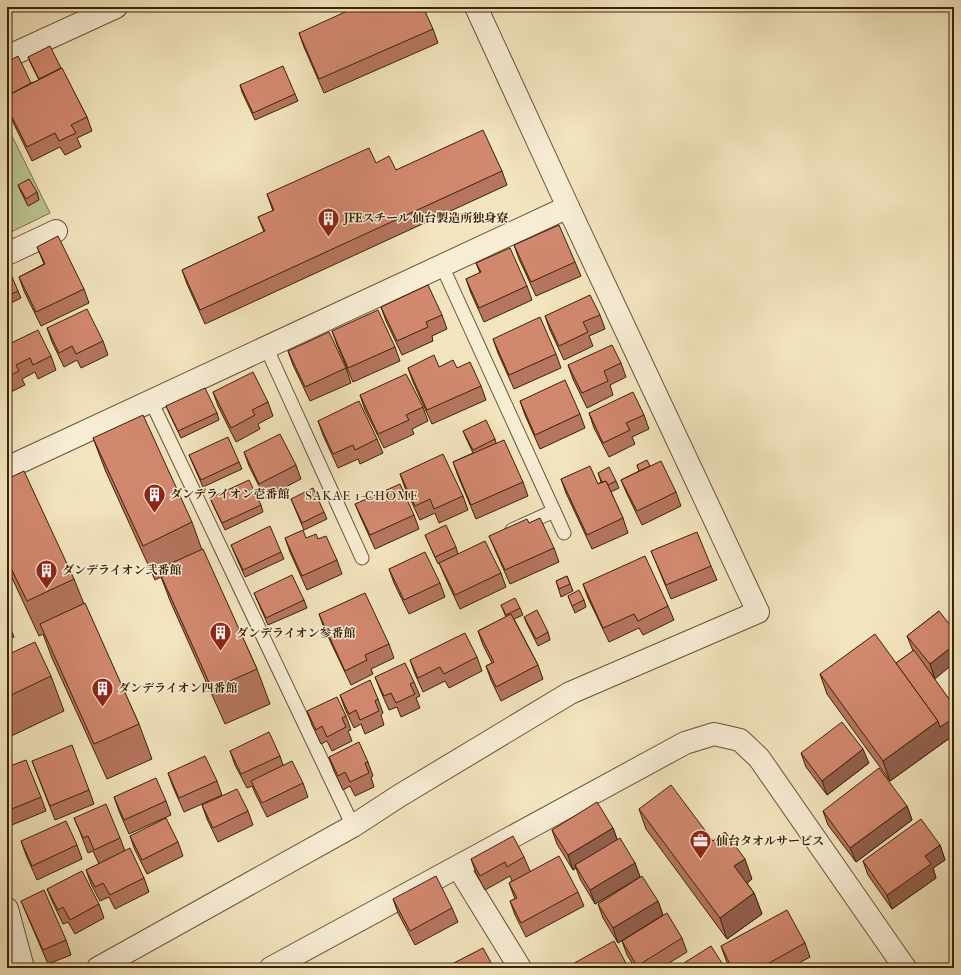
<svg xmlns="http://www.w3.org/2000/svg" width="961" height="975" font-family="'IM FELL French Canon','Noto Serif JP',serif">
<style>
.green{fill:#bac491;stroke:#7a734c}
.lines{fill:none;stroke-linecap:round;stroke-linejoin:round}
.service-casing{stroke:#695234;stroke-width:15}
.minor-casing{stroke:#695234;stroke-width:24}
.service{stroke:#f7edd5;stroke-width:13}
.minor{stroke:#f7edd5;stroke-width:22}
.wall{fill:#b5755f;stroke:#3b2206}
.shaded-wall{fill:#935f4e;stroke:#3b2206}
.building{fill:#d2886f;stroke:#3b2206}
.labels{text-anchor:middle;stroke-width:3;stroke-linejoin:round;paint-order:stroke}
.poi-label{font-size:12px;font-weight:bold;fill:#3b2206;stroke:#f7edd5;text-anchor:start}
.neighbourhood-label{font-size:13px;letter-spacing:1px;fill:#3b2206;stroke:#f7edd5}
</style>
<rect width="100%" height="100%" fill="#f2e4be"/>
<filter id="stains"><feTurbulence type="fractalNoise" baseFrequency=".005" numOctaves="4"/><feColorMatrix values="0 0 0 0 .2 0 0 0 0 .09 0 0 0 0 .02 0 0 0 .5 -.17"/></filter>
<radialGradient id="worn" r=".72"><stop offset=".6" stop-color="#630" stop-opacity="0"/><stop offset="1" stop-color="#630" stop-opacity=".3"/></radialGradient>
<polygon class="green" points="7,126 50,213 7,234"/>
<g class="lines">
<defs>
<g id="service">
<polyline points="442,266 564,533"/>
<polyline points="266,347 362,558"/>
<polyline points="151,401 353,826"/>
<polyline points="512,530 554,511"/>
</g>
<g id="minor">
<polyline points="7,57 116,7"/>
<polyline points="7,254 56,231"/>
<polyline points="7,468 568,207"/>
<polyline points="458,867 520,968"/>
<polyline points="7,909 23,968"/>
<polyline points="98,968 353,826 399,796 570,693 758,612 568,207 476,7"/>
<polyline points="271,968 685,743 714,734 740,740 759,758 905,968"/>
</g>
</defs>
<use href="#service" class="service-casing"/>
<use href="#minor" class="minor-casing"/>
<use href="#service" class="service"/>
<use href="#minor" class="minor"/>
</g>
<g class="wall">
<polygon points="433,29 438,43 324,93 304,47 299,33"/>
<polygon points="28,57 61,68 87,117 92,131 77,138 81,147 65,155 60,147 32,161 8,112 7,110 7,62 31,83 39,80 31,64"/>
<polygon points="240,85 295,94 298,101 255,120 242,92"/>
<polygon points="376,163 396,170 502,171 507,185 205,324 187,284 182,270 264,232 258,217 273,211 267,194"/>
<polygon points="18,185 37,192 39,200 28,206 21,192"/>
<polygon points="514,245 575,262 581,276 536,296 519,259"/>
<polygon points="37,247 84,289 89,303 41,326 24,291 19,277 44,264"/>
<polygon points="476,263 527,286 532,300 484,322 471,293 466,279 480,273"/>
<polygon points="7,274 18,291 21,298 7,305"/>
<polygon points="381,307 442,315 447,329 432,336 433,341 402,355 386,321"/>
<polygon points="600,315 605,329 589,336 593,346 564,360 550,330 545,316"/>
<polygon points="47,328 103,341 108,355 81,368 77,360 64,367 52,342"/>
<polygon points="332,331 395,347 400,361 353,382 337,345"/>
<polygon points="493,339 556,354 561,368 514,389 498,353"/>
<polygon points="7,345 51,356 56,370 38,379 35,372 22,379 25,385 7,394"/>
<polygon points="288,351 346,368 351,383 310,401 293,365"/>
<polygon points="621,363 626,377 610,385 613,395 587,408 573,379 568,365"/>
<polygon points="439,367 457,368 481,386 486,400 432,424 413,382 408,368"/>
<polygon points="213,392 268,402 273,416 258,424 260,429 236,442 218,406"/>
<polygon points="360,395 423,407 428,421 412,429 414,434 384,448 365,410"/>
<polygon points="520,401 580,414 585,428 540,449 525,415"/>
<polygon points="166,406 217,413 219,420 181,438 169,413"/>
<polygon points="589,413 644,415 649,429 632,437 635,444 609,457 594,428"/>
<polygon points="318,421 377,439 383,453 360,464 358,459 338,468 323,435"/>
<polygon points="463,431 495,439 496,443 523,482 528,496 476,519 458,476 453,462 473,453 466,438"/>
<polygon points="93,438 192,522 202,550 257,669 270,704 225,724 171,603 161,577 155,580 106,472"/>
<polygon points="244,452 296,465 301,479 265,498 249,466"/>
<polygon points="189,455 239,462 242,469 203,487 192,462"/>
<polygon points="637,465 650,466 676,492 681,506 642,525 627,494 621,480 639,471"/>
<polygon points="598,473 616,481 619,488 611,492 623,518 628,533 592,549 566,493 561,479 598,484 601,482"/>
<polygon points="400,474 463,496 468,510 439,523 435,513 420,520 405,488"/>
<polygon points="7,479 74,579 84,604 139,724 152,759 107,779 52,658 43,634 39,636 7,567"/>
<polygon points="210,498 261,505 263,512 225,530 213,505"/>
<polygon points="291,499 324,512 327,519 304,530"/>
<polygon points="355,504 414,515 419,529 375,549 361,518"/>
<polygon points="425,535 456,547 458,554 501,573 506,587 460,609 445,577 439,563 438,564"/>
<polygon points="489,536 554,548 559,562 510,584 495,550"/>
<polygon points="285,538 318,539 337,560 342,574 307,590 290,552"/>
<polygon points="231,545 281,552 284,559 245,577 234,552"/>
<polygon points="651,551 711,566 717,580 671,599 657,565"/>
<polygon points="389,569 440,583 445,597 409,614 394,583"/>
<polygon points="567,576 573,591 561,597 556,581"/>
<polygon points="583,584 668,606 674,620 643,635 639,628 609,642 588,598"/>
<polygon points="254,593 304,600 307,608 268,625 257,600"/>
<polygon points="568,596 584,600 586,607 575,613"/>
<polygon points="501,605 520,608 523,615 514,619 538,665 543,679 501,701 491,680 486,666 492,663 483,645 478,631 506,617"/>
<polygon points="939,611 935,679 924,665 954,706 954,735 890,781 827,694 820,674 896,663 913,651 907,636"/>
<polygon points="319,614 389,644 394,658 371,669 373,674 351,685 324,628"/>
<polygon points="524,617 548,632 550,640 538,646 527,624"/>
<polygon points="7,619 14,637 7,640"/>
<polygon points="7,655 51,676 64,711 7,738"/>
<polygon points="477,657 482,671 449,688 445,681 423,692 415,674 410,660"/>
<polygon points="375,677 414,682 420,696 416,698 420,708 401,717 397,707 389,710 381,692"/>
<polygon points="340,695 378,699 383,713 381,715 384,725 365,734 361,724 354,728 345,709"/>
<polygon points="307,711 346,716 351,730 348,731 352,741 332,751 327,741 321,744 312,725"/>
<polygon points="230,751 280,756 283,765 303,783 308,797 267,817 256,795 252,786 247,788 235,765"/>
<polygon points="801,753 869,763 827,795 806,767"/>
<polygon points="329,757 368,762 373,776 371,777 374,787 355,796 350,786 343,790 334,771"/>
<polygon points="32,761 89,790 94,804 55,820"/>
<polygon points="7,767 41,797 46,811 7,827"/>
<polygon points="168,773 217,781 222,795 184,812 173,787"/>
<polygon points="114,797 166,801 171,815 129,834 119,811"/>
<polygon points="202,805 248,811 253,825 218,842 207,819"/>
<polygon points="907,806 912,820 856,862 828,825 823,811"/>
<polygon points="639,809 713,841 752,879 747,883 754,893 762,914 727,939 646,829"/>
<polygon points="74,818 120,838 125,851 144,878 149,892 115,909 109,897 100,901 91,884 86,870 99,864 93,851 88,853 80,832"/>
<polygon points="613,828 617,839 635,863 640,877 595,904 580,879 576,868 573,870 557,844 552,830"/>
<polygon points="130,836 178,842 183,856 147,874 135,850"/>
<polygon points="21,841 77,845 82,859 37,880 26,855"/>
<polygon points="940,845 945,860 933,868 936,878 892,909 868,875 863,861"/>
<polygon points="524,857 530,871 578,892 584,906 526,937 515,915 510,901 515,899 509,883 512,881 510,876 485,890 476,873 471,859"/>
<polygon points="47,889 99,904 104,918 75,934 68,922 63,924 53,903"/>
<polygon points="393,899 452,908 458,922 415,945 398,913"/>
<polygon points="21,901 66,940 71,955 48,964"/>
<polygon points="658,901 663,915 618,943 603,918 598,904"/>
<polygon points="682,938 687,952 661,968 635,968 627,955 622,941"/>
<polygon points="805,943 810,957 790,968 730,968 726,960 721,946"/>
</g>
<g class="shaded-wall">
<polygon points="954,645 954,663 935,679 930,664"/>
<polygon points="954,718 954,735 890,781 883,761 938,721"/>
<polygon points="863,749 869,763 827,795 822,781"/>
<polygon points="907,806 912,820 856,862 850,848"/>
<polygon points="613,828 618,842 575,865 576,868 573,870 568,855"/>
<polygon points="940,845 945,860 933,868 936,878 892,909 887,895 925,856"/>
<polygon points="745,859 752,879 742,887 734,866"/>
<polygon points="635,863 640,877 595,904 590,890"/>
<polygon points="754,893 762,914 727,939 720,918"/>
<polygon points="658,901 663,915 618,943 613,928"/>
</g>
<g class="building">
<polygon points="356,7 423,7 433,29 319,79 299,33"/>
<polygon points="50,46 61,68 39,79 28,57"/>
<polygon points="18,56 31,83 7,96 7,62"/>
<polygon points="283,66 295,94 253,113 240,85"/>
<polygon points="62,68 87,117 71,125 76,133 59,141 55,133 27,147 7,107 7,96"/>
<polygon points="483,130 502,171 200,310 182,270 265,231 258,217 274,210 267,194 369,148 376,163 389,156 396,170"/>
<polygon points="29,179 37,192 26,199 18,185"/>
<polygon points="559,225 575,262 531,282 514,245"/>
<polygon points="58,236 84,289 36,312 19,277 45,264 37,247"/>
<polygon points="510,248 527,286 479,308 466,279 481,272 476,263"/>
<polygon points="10,272 18,291 7,296 7,274"/>
<polygon points="428,285 442,315 426,322 428,327 397,341 381,307"/>
<polygon points="590,295 600,315 583,322 588,332 559,346 545,316"/>
<polygon points="87,309 103,341 76,354 72,346 59,353 47,328"/>
<polygon points="378,310 395,347 348,368 332,331"/>
<polygon points="540,317 556,354 509,375 493,339"/>
<polygon points="38,330 51,356 33,365 30,358 16,365 19,371 7,377 7,345"/>
<polygon points="329,332 346,368 305,387 288,351"/>
<polygon points="612,345 621,363 604,371 608,381 582,393 568,365"/>
<polygon points="434,355 439,367 453,360 457,368 470,362 481,386 427,410 408,368"/>
<polygon points="253,372 268,402 252,410 255,415 231,428 213,392"/>
<polygon points="406,374 423,407 406,415 409,420 378,434 360,395"/>
<polygon points="565,380 580,414 535,435 520,401"/>
<polygon points="205,388 217,413 178,431 166,406"/>
<polygon points="633,392 644,415 626,423 630,430 603,443 589,413"/>
<polygon points="359,401 377,439 355,450 353,445 333,454 318,421"/>
<polygon points="143,415 192,522 143,546 93,438"/>
<polygon points="486,420 495,439 473,450 463,431"/>
<polygon points="280,434 296,465 259,484 244,452"/>
<polygon points="228,437 239,462 201,480 189,455"/>
<polygon points="504,440 523,482 471,505 453,462"/>
<polygon points="443,454 463,496 434,509 430,499 415,506 400,474"/>
<polygon points="647,460 650,466 639,471 637,465"/>
<polygon points="661,461 676,492 637,511 621,480"/>
<polygon points="590,466 598,484 606,481 623,518 587,535 561,479"/>
<polygon points="609,467 616,481 608,485 606,481 602,482 598,473"/>
<polygon points="24,471 74,579 27,601 7,560 7,479"/>
<polygon points="249,480 261,505 222,523 210,498"/>
<polygon points="400,484 414,515 370,535 355,504"/>
<polygon points="313,488 324,512 302,523 291,499"/>
<polygon points="540,518 554,548 505,570 489,536 527,519 529,523"/>
<polygon points="446,525 456,547 435,557 425,535"/>
<polygon points="270,526 281,552 243,570 231,545"/>
<polygon points="303,530 306,538 316,534 318,539 326,536 337,560 302,576 285,538"/>
<polygon points="697,532 711,566 666,585 651,551"/>
<polygon points="485,541 501,573 455,595 439,563"/>
<polygon points="203,549 257,669 212,689 158,569"/>
<polygon points="425,552 440,583 404,600 389,569"/>
<polygon points="645,556 668,606 638,621 634,614 603,628 583,584"/>
<polygon points="292,575 304,600 266,618 254,593"/>
<polygon points="567,576 570,584 559,589 556,581"/>
<polygon points="579,590 584,600 572,606 568,596"/>
<polygon points="365,593 389,644 365,655 367,660 345,671 319,614"/>
<polygon points="515,598 520,608 506,615 501,605"/>
<polygon points="85,603 139,724 94,744 40,624"/>
<polygon points="537,610 548,632 536,639 524,617"/>
<polygon points="939,611 954,630 954,645 930,664 907,636"/>
<polygon points="511,614 538,665 496,687 486,666 494,662 478,631"/>
<polygon points="465,633 477,657 444,674 440,667 418,678 410,660"/>
<polygon points="875,634 938,721 883,761 820,674"/>
<polygon points="35,642 51,676 7,697 7,655"/>
<polygon points="914,650 954,706 954,718 940,727 938,721 896,663"/>
<polygon points="405,663 414,682 410,684 415,694 396,703 391,693 384,696 375,677"/>
<polygon points="370,680 378,699 375,701 379,711 360,720 356,710 349,714 340,695"/>
<polygon points="337,697 346,716 342,718 346,727 327,737 322,726 316,730 307,711"/>
<polygon points="842,722 863,749 822,781 801,753"/>
<polygon points="269,732 280,756 241,774 230,751"/>
<polygon points="359,742 368,762 365,763 369,773 350,782 345,772 338,776 329,757"/>
<polygon points="72,745 89,790 50,806 32,761"/>
<polygon points="205,756 217,781 179,798 168,773"/>
<polygon points="26,760 41,797 7,811 7,767"/>
<polygon points="292,761 303,783 262,803 251,781"/>
<polygon points="879,768 907,806 850,848 823,811"/>
<polygon points="156,778 166,801 124,820 114,797"/>
<polygon points="671,785 713,841 725,832 745,859 734,866 754,893 720,918 639,809"/>
<polygon points="237,789 248,811 213,828 202,805"/>
<polygon points="597,802 613,828 568,855 552,830"/>
<polygon points="106,804 120,838 94,850 88,836 83,838 74,818"/>
<polygon points="166,818 178,842 142,860 130,836"/>
<polygon points="921,819 940,845 925,856 931,864 887,895 863,861"/>
<polygon points="66,821 77,845 32,866 21,841"/>
<polygon points="513,836 524,857 507,867 505,862 480,876 471,859"/>
<polygon points="620,838 635,863 590,890 575,865"/>
<polygon points="130,848 144,878 110,895 103,883 95,887 86,870"/>
<polygon points="559,856 578,892 521,923 510,901 517,898 509,883"/>
<polygon points="82,871 99,904 70,920 63,907 58,910 47,889"/>
<polygon points="436,876 452,908 410,931 393,899"/>
<polygon points="642,876 658,901 613,928 598,904"/>
<polygon points="44,890 66,940 43,950 21,901"/>
<polygon points="787,910 805,943 760,968 732,968 721,946"/>
<polygon points="667,913 682,938 637,966 622,941"/>
<polygon points="614,941 628,967 626,968 570,968 569,966"/>
<polygon points="711,946 725,968 676,968"/>
<polygon points="483,948 494,968 444,968"/>
<polygon points="394,965 395,968 388,968"/>
</g>
<defs>
<symbol id="building-pin" viewBox="-11 -11 22 30"><path d="M0 17L-7.5 6A9.5 9.5 0 1 1 7.5 6Z" fill="#8f2418" stroke="#f7edd5"/><path d="M-4-6H4V6H1V3H-1V6H-4ZM-2.5-4.3h1.7v1.8h-1.7ZM.8-4.3h1.7v1.8H.8ZM-2.5-1h1.7V.8h-1.7ZM.8-1h1.7V.8H.8Z" fill="#fff"/></symbol>
<symbol id="office-pin" viewBox="-11 -11 22 30"><path d="M0 17L-7.5 6A9.5 9.5 0 1 1 7.5 6Z" fill="#8f2418" stroke="#f7edd5"/><path d="M-6-3h4V-5.5h4V-3h4V5H-6ZM-1-4.5V-3h2v-1.5ZM-6 0V1H6V0Z" fill="#fff"/></symbol>
</defs>
<g fill-rule="evenodd">
<use href="#building-pin" x="316" y="206" width="25" height="34"/>
<use href="#building-pin" x="142" y="482" width="25" height="34"/>
<use href="#building-pin" x="34" y="558" width="25" height="34"/>
<use href="#building-pin" x="208" y="620" width="25" height="34"/>
<use href="#building-pin" x="90" y="676" width="25" height="34"/>
<use href="#office-pin" x="688" y="828" width="25" height="34"/>
</g>
<g class="labels">
<g class="poi-label">
<text x="344" y="222">JFEスチール 仙台製造所独身寮</text>
<text x="170" y="498">ダンデライオン壱番館</text>
<text x="62" y="574">ダンデライオン弐番館</text>
<text x="236" y="637">ダンデライオン参番館</text>
<text x="118" y="692">ダンデライオン四番館</text>
<text x="716" y="845">仙台タオルサービス</text>
</g>
<g class="neighbourhood-label">
<text x="362" y="500">SAKAE 1-CHOME</text>
</g>
</g>
<rect width="961" height="975" fill="none" stroke="#f2e4be" stroke-width="24"/>
<rect x="8" y="8" width="945" height="959" fill="none" stroke="#3b2206" stroke-width="2"/>
<rect x="12" y="12" width="937" height="951" fill="none" stroke="#3b2206"/>
<rect width="100%" height="100%" filter="url(#stains)"/>
<rect width="100%" height="100%" fill="url(#worn)"/>
</svg>
